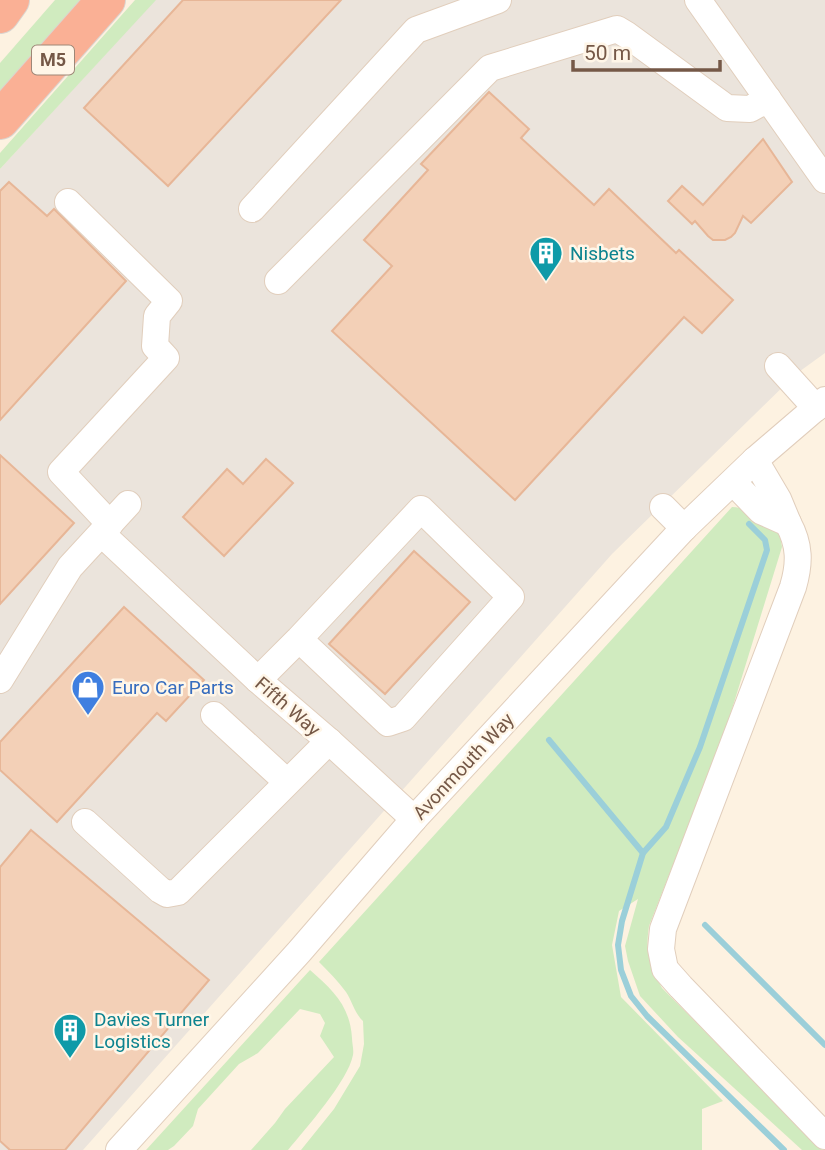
<svg xmlns="http://www.w3.org/2000/svg" width="825" height="1150" font-family="Roboto,sans-serif">
<style>
.industrial{fill:#ebe4dc}
.green{fill:#d0ebbf}
.lines{fill:none;stroke-linecap:round;stroke-linejoin:round}
.stream{stroke:#9bcfd9;stroke-width:6}
.building{fill:#f3d0b7;stroke:#e7b697;stroke-width:2}
.minor-casing{stroke:#e1cebc;stroke-width:28}
.highway-casing{stroke:#dbd4cf;stroke-width:40}
.minor{stroke:#fff;stroke-width:26}
.highway{stroke:#fab095;stroke-width:38}
.labels{text-anchor:middle;stroke-width:5;stroke-linejoin:round;paint-order:stroke}
.shield{fill:#fff6e8;stroke:#9e8777;stroke-width:2}
.shield-label{font-size:18px;font-weight:bold;fill:#755847}
.culture-label{font-size:19px;fill:#0d838f;stroke:#fff6e8;text-anchor:start}
.shop-label{font-size:19px;fill:#366cbe;stroke:#fff6e8;text-anchor:start}
.street-label{font-size:19px;fill:#755847;stroke:#fff6e8}
</style>
<rect width="100%" height="100%" fill="#fdf2e1"/>
<polygon class="industrial" points="155,0 825,0 825,353 796,374 612,554 83,1150 0,1150 0,169"/>
<g class="green">
<polygon points="55,0 87,0 0,98 0,63"/>
<polygon points="135,0 156,0 0,169 0,153"/>
<path d="M732,507c18,1 26,10 37,22l4,-4 7,9 2,13 -58,188 -75,191c-4,27 0,39 13,62l160,162h-20l-124,-113 -38,-41 -12,-35 -3,-15 13,-47 -19,12 -7,34 9,52 102,104 -21,8v41h-401l33,-41 26,-43 4,-22 -1,-23c-8,-7 -11,-20 -17,-29 -8,-11 -18,-21 -27,-30z"/>
<path d="M310,970c23,20 40,36 42,68 0,5 2,12 1,17 -5,26 -47,73 -65,95h-37l24,-27 10,-14 49,-52 -14,-21 5,-13 -5,-9 -20,-5 -42,44 -19,11 -41,45 -5,17 -19,20 -6,4h-22z"/>
</g>
<g class="lines">
<g class="stream">
<polyline points="749,524 765,540 767,550 700,747 666,827 643,853 622,921 618,945 621,970 631,996 647,1016 784,1150"/>
<polyline points="549,740 643,853"/>
<polyline points="705,925 825,1045"/>
</g>
</g>
<g class="building">
<polygon points="183,0 341,0 168,186 84,108"/>
<polygon points="489,92 529,129 521,138 594,205 609,189 676,253 679,250 733,300 702,333 684,317 515,500 332,331 392,266 364,240 428,170 421,164"/>
<polygon points="763,139 792,182 751,223 743,216 735,233 731,237 725,240 713,240 708,236 695,221 692,224 668,201 682,186 703,205"/>
<polygon points="9,182 47,216 54,209 126,281 0,420 0,191"/>
<polygon points="0,455 74,523 0,604"/>
<polygon points="266,459 293,483 224,556 183,517 227,469 243,484"/>
<polygon points="414,551 470,602 385,694 329,644"/>
<polygon points="124,607 204,680 166,721 157,713 57,822 0,770 0,742"/>
<polygon points="31,830 209,980 65,1150 10,1150 0,1141 0,867"/>
</g>
<g class="lines">
<defs>
<g id="minor">
<polyline points="698,0 825,180"/>
<polyline points="68,202 169,301 157,316 155,346 166,358 61,472 110,524"/>
<polyline points="252,209 416,30 498,0"/>
<polyline points="278,281 490,68 617,29 627,35 727,108 750,109 768,99"/>
<polyline points="778,366 816,408"/>
<polyline points="733,482 761,511 788,523 778,499 755,460"/>
<polyline points="663,507 684,528"/>
<path d="M788,523c12,22 12,40 5,64l-130,342 -2,20 4,20 16,18 144,149"/>
<polyline points="102,534 258,680 329,741 414,819"/>
<polyline points="0,680 70,567 128,504"/>
<polyline points="258,680 299,639 421,509 511,597 403,718 388,723 299,639"/>
<polyline points="214,715 287,782"/>
<polyline points="85,822 160,890 167,894 178,892 329,741"/>
<polyline points="119,1150 299,952 414,819 684,528 755,460 825,400"/>
</g>
<g id="highway">
<polyline points="0,14 10,0"/>
<polyline points="0,120 106,0"/>
</g>
</defs>
<use href="#minor" class="minor-casing"/>
<use href="#highway" class="highway-casing"/>
<use href="#minor" class="minor"/>
<use href="#highway" class="highway"/>
</g>
<defs>
<symbol id="building-pin" viewBox="-11 -11 22 30"><path d="M0 17L-7.5 6A9.5 9.5 0 1 1 7.5 6Z" fill="#0f9aa8" stroke="#fff6e8"/><path d="M-4-6H4V6H1V3H-1V6H-4ZM-2.5-4.3h1.7v1.8h-1.7ZM.8-4.3h1.7v1.8H.8ZM-2.5-1h1.7V.8h-1.7ZM.8-1h1.7V.8H.8Z" fill="#fff"/></symbol>
<symbol id="shop-pin" viewBox="-11 -11 22 30"><path d="M0 17L-7.5 6A9.5 9.5 0 1 1 7.5 6Z" fill="#3f7fe0" stroke="#fff6e8"/><path d="M-5-2.5h2.3a2.7 3.5 0 0 1 5.4 0H5L5.5 6h-11ZM-1.5-2.5h3a1.5 2.3 0 0 0-3 0Z" fill="#fff"/></symbol>
</defs>
<g fill-rule="evenodd">
<use href="#building-pin" x="527" y="234" width="38" height="52"/>
<use href="#shop-pin" x="69" y="668" width="38" height="52"/>
<use href="#building-pin" x="51" y="1011" width="38" height="52"/>
</g>
<g class="labels">
<rect class="shield" x="32" y="45.5" width="42" height="29" rx="5"/>
<g class="shield-label">
<text x="53" y="66">M5</text>
</g>
<g class="culture-label">
<text x="570" y="260">Nisbets</text>
<text x="94" y="1026">Davies Turner<tspan x="94" dy="22">Logistics</tspan></text>
</g>
<g class="shop-label">
<text x="112" y="694">Euro Car Parts</text>
</g>
<g class="street-label">
<text transform="translate(288 706) rotate(41)" y="7">Fifth Way</text>
<text transform="translate(463 766) rotate(-47)" y="7">Avonmouth Way</text>
</g>
</g>
<path d="M573 60v10h147v-10" fill="none" stroke="#755847" stroke-width="3.5"/>
<text x="584" y="60" font-size="21" fill="#755847" stroke="#fff6e8" stroke-width="5" paint-order="stroke">50 m</text>
</svg>
